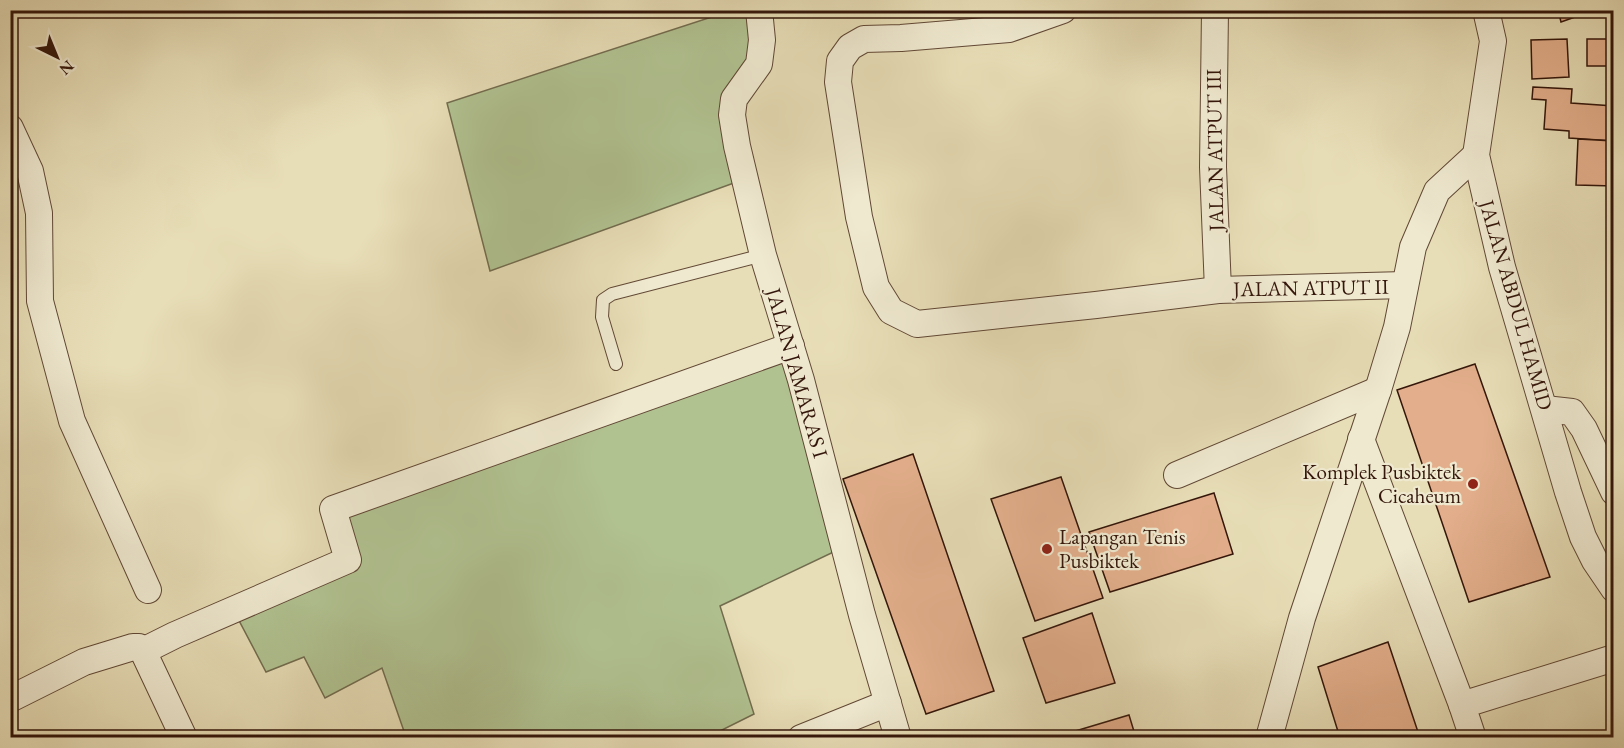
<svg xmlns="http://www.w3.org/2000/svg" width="1624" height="748" font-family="'EB Garamond',serif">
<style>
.green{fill:#b1c291;stroke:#726c4e;stroke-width:1.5}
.building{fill:#e2ae8b;stroke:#34160a;stroke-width:1.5}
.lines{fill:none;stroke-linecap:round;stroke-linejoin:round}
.service-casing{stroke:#614835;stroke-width:14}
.minor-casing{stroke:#614835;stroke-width:28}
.service{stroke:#efe9d0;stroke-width:12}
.minor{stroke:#efe9d0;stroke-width:26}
.poi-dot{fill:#8f2418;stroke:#efe9d0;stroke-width:2}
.labels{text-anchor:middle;stroke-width:4.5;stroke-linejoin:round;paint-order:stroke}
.street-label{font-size:21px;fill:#34160a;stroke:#efe9d0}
.poi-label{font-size:21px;fill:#34160a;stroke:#efe9d0;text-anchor:end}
</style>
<rect width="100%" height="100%" fill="#e7ddb6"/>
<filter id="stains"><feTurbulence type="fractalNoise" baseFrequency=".00333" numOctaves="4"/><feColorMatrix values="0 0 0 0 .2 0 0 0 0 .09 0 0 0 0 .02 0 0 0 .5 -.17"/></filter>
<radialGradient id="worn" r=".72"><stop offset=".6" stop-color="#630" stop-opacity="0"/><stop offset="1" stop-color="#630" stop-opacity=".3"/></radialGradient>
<g class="green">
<polygon points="730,11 759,11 762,40 732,115 745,179 490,271 447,103"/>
<polygon points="791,346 844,547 720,606 754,714 708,737 406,737 382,668 325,698 304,657 266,672 234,611 348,560 333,509"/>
</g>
<g class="building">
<polygon points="1558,10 1595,10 1561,22"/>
<polygon points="1567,39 1569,77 1532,79 1531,40"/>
<rect x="1587" y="39" width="27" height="27"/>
<polygon points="1533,87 1572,89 1571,103 1614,106 1614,141 1569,138 1569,131 1544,129 1546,100 1532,99"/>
<polygon points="1578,139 1614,141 1614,186 1576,185"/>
<polygon points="1475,364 1550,577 1469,602 1397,390"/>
<polygon points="913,454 994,691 926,714 843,479"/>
<polygon points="1061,477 1103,598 1035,621 991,499"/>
<polygon points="1214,493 1233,554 1110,592 1089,532"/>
<polygon points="1092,613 1115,683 1046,703 1023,638"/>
<polygon points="1388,642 1420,738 1340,738 1318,667"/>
<polygon points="1129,715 1136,738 1052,738"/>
</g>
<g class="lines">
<defs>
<polyline id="service" points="616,364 602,317 603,300 612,294 763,255"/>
<g id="minor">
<polyline points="759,10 762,40 759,64 734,99 732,115 737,146 763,255 801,380 862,615 898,738"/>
<polyline points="1063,10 1009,29 901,38 864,39 850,47 840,61 838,82 859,217 876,287 891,311 917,324 1096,305 1218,290 1405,285"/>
<polyline points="1215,10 1213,167 1218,290"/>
<polyline points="1486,10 1493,41 1476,155 1502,267 1568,492 1583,537 1595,561 1614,589"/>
<polyline points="10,128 30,171 39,213 40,301 72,421 148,590"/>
<polyline points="1545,409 1572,412 1584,429 1614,492"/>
<polyline points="1361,439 1462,705"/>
<polyline points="1177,475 1378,390"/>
<polyline points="143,651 175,635 348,560 333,509 791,346"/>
<polyline points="10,699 84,662 133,647 139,647 143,651 184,738"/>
<polyline points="801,738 888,703"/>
<polyline points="1269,738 1302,618 1378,390 1397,327 1413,247 1437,191 1476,155"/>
<polyline points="1473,738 1462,705 1614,658"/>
</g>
</defs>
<use href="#service" class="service-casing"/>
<use href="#minor" class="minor-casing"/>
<use href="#service" class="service"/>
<use href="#minor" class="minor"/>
</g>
<g class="poi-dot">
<circle cx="1473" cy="484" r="6"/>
<circle cx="1047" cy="549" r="6"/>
</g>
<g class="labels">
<g class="street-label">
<text transform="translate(1215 150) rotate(-91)" y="7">JALAN ATPUT III</text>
<text transform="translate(1311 288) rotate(-1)" y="7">JALAN ATPUT II</text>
<text transform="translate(1516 305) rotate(74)" y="7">JALAN ABDUL HAMID</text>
<text transform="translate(797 373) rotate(74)" y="7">JALAN JAMARAS I</text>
</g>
<g class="poi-label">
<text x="1461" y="479">Komplek Pusbiktek<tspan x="1461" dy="24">Cicaheum</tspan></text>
<text x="1059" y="544" text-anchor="start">Lapangan Tenis<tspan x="1059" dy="24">Pusbiktek</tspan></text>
</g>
</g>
<rect width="1624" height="748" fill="none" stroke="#e7ddb6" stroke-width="36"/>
<rect x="12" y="12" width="1600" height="724" fill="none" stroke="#34160a" stroke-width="3"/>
<rect x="18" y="18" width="1588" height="712" fill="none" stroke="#34160a" stroke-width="1.5"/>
<g transform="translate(57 57) rotate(137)" stroke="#efe9d0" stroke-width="4.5" paint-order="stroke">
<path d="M0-4.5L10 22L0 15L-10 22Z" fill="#34160a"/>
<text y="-9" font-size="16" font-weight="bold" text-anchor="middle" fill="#34160a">N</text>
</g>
<rect width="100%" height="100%" filter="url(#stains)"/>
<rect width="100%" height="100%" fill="url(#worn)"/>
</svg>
